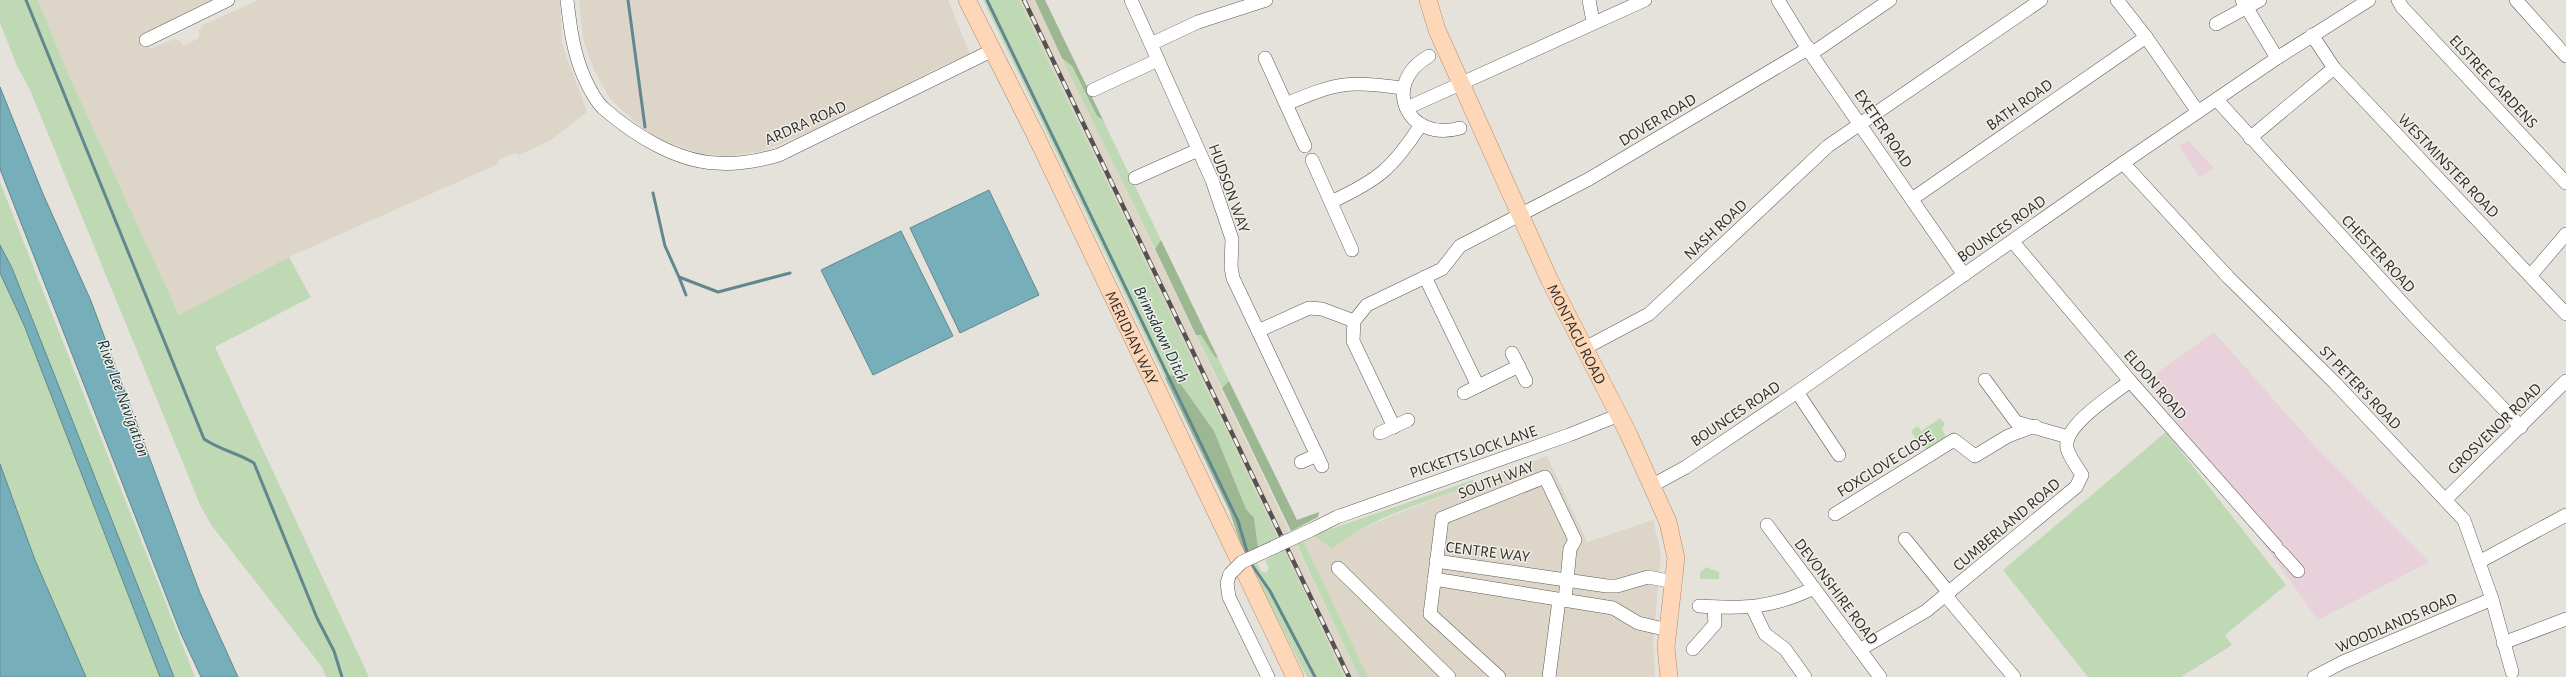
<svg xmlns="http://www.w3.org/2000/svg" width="2566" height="677" font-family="'Alegreya Sans',sans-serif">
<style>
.built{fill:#dcd5c8}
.education{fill:#e9d1db}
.green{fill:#c0d9b5}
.forest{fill:#9cb791}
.water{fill:#76aeb9;stroke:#61888f}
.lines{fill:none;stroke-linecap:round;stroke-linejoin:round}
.stream{stroke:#61888f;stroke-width:3}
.minor-casing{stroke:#5e5b56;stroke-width:14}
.major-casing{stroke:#b48b67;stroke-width:18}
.minor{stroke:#fff;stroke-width:13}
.major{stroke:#fdd7b7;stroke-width:17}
.rail-casing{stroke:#53524f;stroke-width:4.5}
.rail{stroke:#f2efe9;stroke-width:3;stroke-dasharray:9;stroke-linecap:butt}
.minor-bridge-casing{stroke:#5e5b56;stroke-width:14;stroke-linecap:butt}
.minor-bridge{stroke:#fff;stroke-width:13}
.labels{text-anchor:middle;stroke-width:3;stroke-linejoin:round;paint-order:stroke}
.street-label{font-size:16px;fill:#2f2e2c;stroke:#f2efe9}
.water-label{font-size:17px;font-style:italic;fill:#153237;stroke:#f2efe9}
</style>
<rect width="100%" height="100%" fill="#e5e2dc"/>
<g class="built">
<polygon points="38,0 213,0 143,34 150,49 174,39 180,41 183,46 199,38 199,31 203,25 258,0 560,0 562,44 587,112 551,140 519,155 515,153 508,156 499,160 498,164 289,257 179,315 66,69"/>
<polygon points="579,0 948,0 970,54 937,68 836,122 762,151 727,156 699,153 660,140 636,123 610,99 594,70 583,39"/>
<polygon points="1019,0 1035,0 1359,677 1344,677"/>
<polygon points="1547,456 1587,542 1653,520 1661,555 1653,642 1655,677 1368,677 1303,540 1313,535 1332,549 1347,536 1394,515"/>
</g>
<g class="education">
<polygon points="2188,141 2214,168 2200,178 2179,146"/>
<polygon points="2214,332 2313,444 2429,562 2318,620 2147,380"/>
</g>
<g class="green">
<polygon points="0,0 38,0 66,69 179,315 289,257 311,297 215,347 369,677 326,677 322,667 212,526 201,507 30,90 17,66 0,23"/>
<polygon points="983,0 1019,0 1278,538 1258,547 1254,518 1246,509 1214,431 1175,376 1170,375 1165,378"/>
<polygon points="1062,58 1072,66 1097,116 1103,120 1161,240 1155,249"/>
<polygon points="0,182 195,677 174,677 12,268 0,245"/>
<polygon points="0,273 24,325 160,677 86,677 35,560 0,464"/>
<polygon points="1201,334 1215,357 1218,358 1229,381 1222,388 1196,335"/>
<polygon points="1940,418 1945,424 1942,429 1947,439 1930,452 1920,445 1911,431 1918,426 1921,431"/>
<polygon points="2166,432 2286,585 2225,635 2232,645 2181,677 2088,677 2003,570"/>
<path d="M1473,480l2,4c-47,18 -104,32 -143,65l-19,-14z"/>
<polygon points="1303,540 1368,677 1359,677 1296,543"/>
<polygon points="1284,550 1344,677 1307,677 1245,556 1251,551 1261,571 1266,573 1269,568 1265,560"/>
<polygon points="1706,567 1719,572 1719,579 1700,579 1700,573"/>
</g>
<g class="forest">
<polygon points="1035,0 1045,0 1103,120 1097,116 1072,66 1062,58"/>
<polygon points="1161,240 1218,358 1215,357 1201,335 1196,335 1155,249"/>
<polygon points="1170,375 1175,376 1214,431 1246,509 1254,518 1258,547 1245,556 1229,510 1165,378"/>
<polygon points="1229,381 1297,520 1319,512 1318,517 1291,531 1222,388"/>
</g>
<g class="water">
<polygon points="0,87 43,194 91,301 200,593 238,677 201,677 181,634 0,169"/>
<polygon points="989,190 1039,295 960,333 910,228"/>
<polygon points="901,231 953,336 873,375 821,270"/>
<polygon points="0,245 12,268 174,677 160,677 24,325 0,273"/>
<polygon points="0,464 35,560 86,677 0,677"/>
</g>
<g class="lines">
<g class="stream">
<path d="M26,0l178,439c16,11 34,14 50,24l63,155 17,33 8,26"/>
<polyline points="628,0 645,127"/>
<polyline points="987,0 1238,521 1248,555"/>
<polyline points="653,193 665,246 679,277 718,292 790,273"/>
<polyline points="679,277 686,295"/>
<polyline points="1250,562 1270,591 1315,677"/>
</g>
<defs>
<g id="minor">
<path d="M567,0c3,26 6,52 17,77 4,9 12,24 19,31 30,26 72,53 113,55 22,2 42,-2 63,-8l212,-104"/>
<polyline points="1131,0 1212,180 1232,239 1231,267 1233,278 1322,466"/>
<polyline points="1589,0 1593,22"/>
<polyline points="1778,0 1811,54 1964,275"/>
<polyline points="2117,0 2146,37 2198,112"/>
<polyline points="2242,0 2277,58"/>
<polyline points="2398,0 2402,7 2566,183"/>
<polyline points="2516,0 2566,56"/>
<polyline points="2216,24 2260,0"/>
<polyline points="2312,35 2334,68 2566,314"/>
<polyline points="146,40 228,0"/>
<polyline points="1151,44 1198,22 1266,0"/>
<polyline points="1811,54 1890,0"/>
<path d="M1429,56c-49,28 -22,87 31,72"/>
<polyline points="1265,58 1305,146"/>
<polyline points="1093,90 1158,60"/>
<polyline points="2217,100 2416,318 2521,427"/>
<path d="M1286,104c50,-21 62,-24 116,-16"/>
<polyline points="1407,108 1645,0"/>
<polyline points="2250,138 2334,68"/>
<polyline points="1312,160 1352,250"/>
<polyline points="2123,163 2228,277 2335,383 2464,520 2492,599 2512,672"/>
<polyline points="1135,178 1198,150"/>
<polyline points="1912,199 2146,37"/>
<path d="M1331,202c47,-22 61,-33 89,-76"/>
<polyline points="2013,242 2130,381 2276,546"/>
<polyline points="2531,275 2566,234"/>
<polyline points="1425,277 1478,386"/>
<polyline points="1354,321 1353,341 1394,427"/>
<polyline points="1258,331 1309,308 1322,309 1354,321 1367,305 1442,269 1460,246 1589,179 1809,48"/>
<polyline points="1585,348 1649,314 1828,146 2041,0"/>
<polyline points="1512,353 1526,381"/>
<polyline points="1985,380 2016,422 2068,437"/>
<polyline points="1797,392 1839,455"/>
<polyline points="1464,393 1519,366"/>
<polyline points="1380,433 1408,420"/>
<polyline points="1301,462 1317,455"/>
<polyline points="1653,485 1686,467 1797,392 2123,163 2277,58 2369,0"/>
<polyline points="2446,499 2566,381"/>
<polyline points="1835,514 1954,440 1975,456 2008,436 2035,426"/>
<polyline points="1767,525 1880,677"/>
<polyline points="1313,529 1337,517 1569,435 1619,415"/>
<polyline points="1905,539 1949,593"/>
<polyline points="2281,552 2298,571"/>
<polyline points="1436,561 1607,586 1617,586 1648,577 1674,582"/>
<polyline points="2479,562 2566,515"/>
<polyline points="1338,568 1449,677"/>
<polyline points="1230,574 1227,583 1229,597 1268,677"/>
<polyline points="1434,579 1613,608 1638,623 1668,630"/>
<polyline points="1946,596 2014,677"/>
<path d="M1699,606c45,3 74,2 115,-18"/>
<polyline points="1752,607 1765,634 1785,649 1805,677"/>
<polyline points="2503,643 2566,619"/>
<polyline points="1693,649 1715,624 1714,607"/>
<path d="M1861,649l65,-38 150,-124 6,-12c-4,-7 -13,-18 -15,-27 -4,-23 46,-53 63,-67"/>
<polyline points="1499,677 1430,614 1442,518 1545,477 1575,540 1570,549 1565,600"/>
<polyline points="1549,677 1559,600"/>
<polyline points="2314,677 2343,662 2492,599"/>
</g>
<g id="major">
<path id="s1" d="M967,0l68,134 260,543"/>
<path id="s2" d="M1428,0l9,30 113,251 78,152 40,89 8,36 -10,89 3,30"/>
</g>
</defs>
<use href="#minor" class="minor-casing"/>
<use href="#major" class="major-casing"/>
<use href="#minor" class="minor"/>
<use href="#major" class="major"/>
<defs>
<polyline id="rail" points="1024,0 1349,677"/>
</defs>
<use href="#rail" class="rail-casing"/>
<use href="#rail" class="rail"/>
<defs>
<polyline id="minor-bridge" points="1230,574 1242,562 1313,529"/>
</defs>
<use href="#minor-bridge" class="minor-bridge-casing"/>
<use href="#minor-bridge" class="minor-bridge"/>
</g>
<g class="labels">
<g class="street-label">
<text transform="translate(2494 81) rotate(47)" y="6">ELSTREE GARDENS</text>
<text transform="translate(2019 104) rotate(-35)" y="6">BATH ROAD</text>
<text transform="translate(1657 119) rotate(-31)" y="6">DOVER ROAD</text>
<text transform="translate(805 122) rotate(-24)" y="6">ARDRA ROAD</text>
<text transform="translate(1884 128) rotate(56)" y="6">EXETER ROAD</text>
<text transform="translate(2449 165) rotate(46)" y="6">WESTMINSTER ROAD</text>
<text transform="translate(1230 188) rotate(70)" y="6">HUDSON WAY</text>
<text transform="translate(2001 228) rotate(-35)" y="6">BOUNCES ROAD</text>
<text transform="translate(1715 229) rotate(-43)" y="6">NASH ROAD</text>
<text transform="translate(2379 253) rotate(47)" y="6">CHESTER ROAD</text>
<text dy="6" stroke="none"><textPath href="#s2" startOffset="366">MONTAGU ROAD</textPath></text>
<text dy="6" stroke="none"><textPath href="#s1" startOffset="376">MERIDIAN WAY</textPath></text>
<text transform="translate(2156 384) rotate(49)" y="6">ELDON ROAD</text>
<text transform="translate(2361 387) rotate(46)" y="6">ST PETER'S ROAD</text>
<text transform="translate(1735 413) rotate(-34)" y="6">BOUNCES ROAD</text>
<text transform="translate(2494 428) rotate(-44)" y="6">GROSVENOR ROAD</text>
<text transform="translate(1473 451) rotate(-19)" y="6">PICKETTS LOCK LANE</text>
<text transform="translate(1885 463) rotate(-32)" y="6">FOXGLOVE CLOSE</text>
<text transform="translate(1496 479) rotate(-21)" y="6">SOUTH WAY</text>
<text transform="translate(2006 524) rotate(-40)" y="6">CUMBERLAND ROAD</text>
<text transform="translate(1488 551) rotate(7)" y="6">CENTRE WAY</text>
<text transform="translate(1837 591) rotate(53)" y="6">DEVONSHIRE ROAD</text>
<text transform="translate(2396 622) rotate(-23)" y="6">WOODLANDS ROAD</text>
</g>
<g class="water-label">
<text transform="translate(1162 334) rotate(64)" y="6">Brimsdown Ditch</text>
<text transform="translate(124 398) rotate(70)" y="6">River Lee Navigation</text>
</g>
</g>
</svg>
